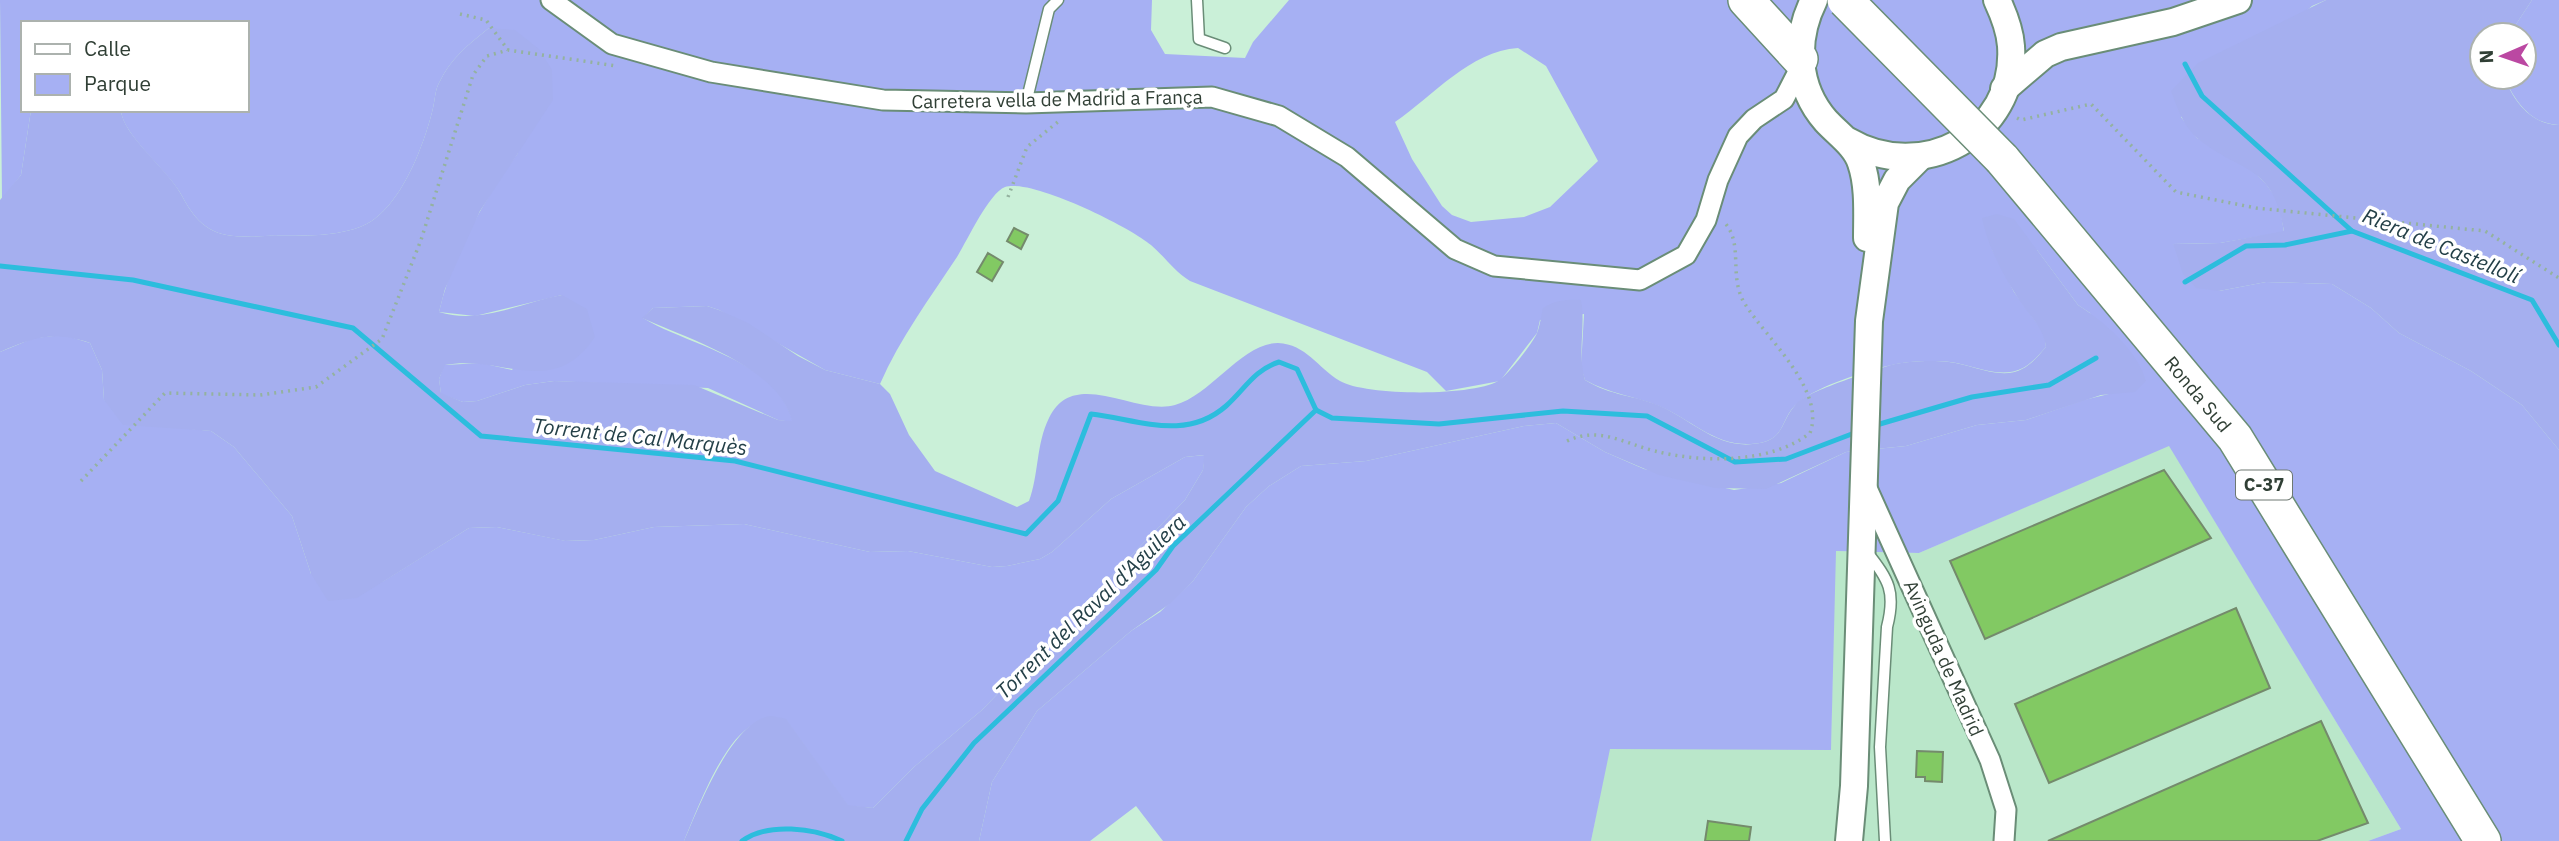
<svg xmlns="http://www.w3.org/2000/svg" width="2559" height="841" font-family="'IBM Plex Sans',sans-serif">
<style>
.built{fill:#bae7ca}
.green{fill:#a6b0f3;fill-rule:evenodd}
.forest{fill:#a5afef}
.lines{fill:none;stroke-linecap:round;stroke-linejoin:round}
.stream{stroke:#2cbddd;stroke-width:5}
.building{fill:#82c963;stroke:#748a6c;stroke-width:2}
.lane-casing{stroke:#6a8d77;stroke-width:13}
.street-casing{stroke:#6a8d77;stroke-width:23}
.secondary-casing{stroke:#6a8d77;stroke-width:30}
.highway-casing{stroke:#6a8d77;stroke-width:38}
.path{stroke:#94b29f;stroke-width:3.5;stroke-dasharray:2 5;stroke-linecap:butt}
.lane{stroke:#fff;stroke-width:10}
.street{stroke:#fff;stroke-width:19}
.secondary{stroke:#fff;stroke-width:26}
.highway{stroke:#fff;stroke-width:35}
.highway-bridge-casing{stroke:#6a8d77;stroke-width:38;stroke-linecap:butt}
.highway-bridge{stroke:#fff;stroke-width:35}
.labels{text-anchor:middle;stroke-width:7;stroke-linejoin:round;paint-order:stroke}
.shield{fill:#fff;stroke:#6e7972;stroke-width:2}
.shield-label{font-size:18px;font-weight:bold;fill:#303f35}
.street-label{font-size:19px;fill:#303f35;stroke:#fff}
.water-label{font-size:21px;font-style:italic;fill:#244048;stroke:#fff}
</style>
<rect width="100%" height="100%" fill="#caf0d8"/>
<polygon class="built" points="2169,445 2401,829 2368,841 1591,841 1609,749 1831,749 1835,551 1919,553"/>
<g class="green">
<path d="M0,0h1152l-1,30 14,24 80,4 8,-16 36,-42h1037l-14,6 -131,111 16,21 54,31 15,15 13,18 5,30 -64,11 -47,1 46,47 47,-9 66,2 39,24 28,25 72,38 51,34 37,45v391h-191l33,-12 -232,-383 -250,107 -83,-2 -5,199 -221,-1 -19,92h-428l-27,-35 -46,35h-111l13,-59 45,-71 94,-80 29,-19 33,-31 53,-74 23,-21 32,-20 65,-5 158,-35 32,-3 49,29 39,17 90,21 47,-7 65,-31 60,-6 71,-21 49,-5 58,-20 33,-8 -27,-79 -12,-8 -41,-55 -45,-1 22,43 30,41 2,14c-7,8 -14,16 -23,21 -22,12 -50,-3 -73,-6 -16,-2 -42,-1 -58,3 -24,5 -74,21 -93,37 -21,16 -10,40 -48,42 -37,2 -60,-25 -92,-38 -25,-10 -49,-12 -74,-26l-4,-13 3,-53 -44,6 -3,13 -37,48 -54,10 -19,-19 -237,-91c-16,-10 -25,-24 -39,-36 -21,-18 -120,-67 -146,-58 -16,6 -38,54 -48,70 -27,41 -57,81 -77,127l-55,-14 -106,-60 -12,-4 -54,2 -10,10c48,29 133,41 150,104l-15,-2 -70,-32 -154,-7 -29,4 -48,16 -14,1 -22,-8 -2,-15 5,-14 37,-2 31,7 50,-75 -87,21 -36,-4c13,-57 45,-112 79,-159l-29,-125c-20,16 -39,31 -50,55 -4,7 -4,17 -6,25 -9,38 -34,105 -73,119 -30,11 -64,8 -95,9 -42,2 -62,0 -83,-40 -12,-24 -60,-61 -61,-86h126v-87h-224v87h8l-10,65 -19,25zM1518,48l28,18 52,95 -48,46 -26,10 -53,5 -19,-7 -10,-9 -30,-47 -17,-37c38,-26 75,-71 123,-74z"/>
<path d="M2532,0h27v125c-29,-1 -44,-24 -55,-48h20v-42h-15z"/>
<path d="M64,335l26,8 12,27 2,30 78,28 29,3 23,16 58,69 19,58 71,8 87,-54 28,-1 69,14 28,-1 60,-13 90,-3 126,28 38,-1 84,16 15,-1 33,-7 12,-7 59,-53 74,-42 20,-2 -2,15 -18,30 -203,210 -68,57 -41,41 -25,-2 -62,-86c-9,1 -24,0 -32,4 -32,17 -57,86 -70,117h-684v-489l34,-14z"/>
</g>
<g class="forest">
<path d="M2326,0h206l-23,35h-27v42h22c10,24 26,47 55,48v325l-37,-45 -51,-34 -72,-38 -28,-25 -39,-24 -66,-2 -47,9 -23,-3 -13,-14 -10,-30 47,-1 64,-12c-11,-68 -43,-57 -87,-93 -14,-12 -20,-31 -26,-47l27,-28z"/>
<path d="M489,28l26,2 24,19 13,21 1,30 -73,111 -35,78 -6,23c42,13 83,-10 123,-17l25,14 8,28c-42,63 -93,17 -150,28l-6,14 2,14 22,9 14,-1 48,-16 29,-4 140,4 84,35 14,1c-13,-54 -103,-82 -150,-103l11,-10 54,-2 12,4 29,13 50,33 27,14 55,14 10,10 19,41 26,36 82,36 12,-6c10,-27 7,-57 20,-83 25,-52 86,-2 126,-13 36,-10 67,-62 103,-62 28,1 40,25 62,38 25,15 139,16 161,-2 8,-6 32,-36 36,-46 3,-7 4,-17 6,-25 13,-8 23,-9 38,-8 5,26 -4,53 4,80 26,16 49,15 75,26 32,14 56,42 93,38 33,-3 26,-22 44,-41 11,-12 75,-32 94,-38 16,-4 42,-5 58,-3 23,2 51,19 73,7 10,-5 17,-14 24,-22 -3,-22 -19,-33 -30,-52 -14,-22 -29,-51 -34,-77l15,-4 17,5 64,86c26,16 60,46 68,76l-11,11 -34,3 -75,25 -49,5 -71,21 -60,6 -80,37 -51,-1 -56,-13 -54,-23 -49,-29 -32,3 -158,35 -65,5 -32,20 -23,21 -53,74 -22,22 -40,28 -94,80 -45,71 -13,59h-295c14,-32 47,-119 86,-125 4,0 12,2 16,3l62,86 25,3 41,-41 68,-57 203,-210 18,-30 1,-15 -19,2 -74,42 -59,53 -12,7 -33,7 -15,1 -84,-16 -38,1 -126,-28 -90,3 -60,13 -29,1 -68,-14 -28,1 -112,70 -29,3 -17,-27 -19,-58 -58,-69 -23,-16 -88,-6 -19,-25 -2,-30 -12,-27c-37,-12 -55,-6 -90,9v-152l21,-25 10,-65h90c1,25 49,61 61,86 21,40 41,42 83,40 31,-1 65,2 95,-9 39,-14 64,-81 73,-119 2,-8 2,-18 6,-25 11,-24 30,-39 50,-55z"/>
</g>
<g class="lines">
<g class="stream">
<polyline points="2185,64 2202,96 2352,231 2532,300 2559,345"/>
<path d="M0,266l133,14 220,48 128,108 254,25 291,73 32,-33 33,-87c46,5 94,28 135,-8 19,-17 28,-36 53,-44l18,7 19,41"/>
<polyline points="2185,282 2246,246 2285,245 2352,231"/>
<polyline points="1316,410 1332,418 1439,424 1563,411 1647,416 1735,462 1786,459 1857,432"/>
<polyline points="1873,426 1972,397 2049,385 2096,358"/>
<path d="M742,841c26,-19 72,-13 100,0"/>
<polyline points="906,841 922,809 974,743 1156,570 1173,546 1316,410"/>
</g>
</g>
<g class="building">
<polygon points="1014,228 1028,235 1021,249 1007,241"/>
<polygon points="988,253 1003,262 992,281 977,272"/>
<polygon points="2164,470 2211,538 1985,639 1950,561"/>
<polygon points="2236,608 2270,688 2049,783 2015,704"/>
<polygon points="2321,721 2368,823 2317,841 2048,841"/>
<polygon points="1917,751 1943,752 1942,782 1925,781 1925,777 1916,777"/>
<polygon points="1708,821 1751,827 1749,841 1705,841"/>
</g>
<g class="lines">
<defs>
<g id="lane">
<polyline points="1197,0 1199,39 1225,48"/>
<polyline points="1026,103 1049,9 1058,0"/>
<path d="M1867,552c22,28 29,40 20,75l-7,120 5,94"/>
</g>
<g id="street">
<polyline points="551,0 612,44 711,72 883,100 1026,103 1212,97 1279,116 1347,157 1455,249 1494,266 1640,280 1686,255 1706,220 1718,180 1738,136 1754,119 1784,99 1801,66"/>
<polyline points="1866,486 1990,760 2006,810 2004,841"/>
</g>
<g id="secondary">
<path d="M1814,0c-20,40 -18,87 12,121 12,13 30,25 35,42 8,23 6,51 6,75"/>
<polyline points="2004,89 2045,54 2061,47 2173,22 2238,0"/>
<path d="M1848,141c73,43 169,-6 163,-95 -1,-16 -7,-31 -14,-46"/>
<polyline points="1849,841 1854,786 1869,321 1885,203 1897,180 1920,157"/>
</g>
<g id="highway">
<polyline points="1746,0 1800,59"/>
<polyline points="2002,159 2235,438 2483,841"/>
</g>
</defs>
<use href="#lane" class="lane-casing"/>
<use href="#street" class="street-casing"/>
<use href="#secondary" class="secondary-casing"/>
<use href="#highway" class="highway-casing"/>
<g class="path">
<polyline points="460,14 486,20 508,50"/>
<polyline points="2017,118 2021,120 2091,104 2176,192 2256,208 2485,231 2559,278"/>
<polyline points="1008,197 1027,147 1059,121"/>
<path d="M1567,441c32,-15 56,2 88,10 46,12 116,13 155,-18 16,-43 -44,-95 -65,-129 -17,-27 -1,-59 -20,-81"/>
<polyline points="81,481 165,393 260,395 316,387 382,339 421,240 473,75 487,56 508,50 617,66"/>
</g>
<use href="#lane" class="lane"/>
<use href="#street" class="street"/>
<use href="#secondary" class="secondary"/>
<use href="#highway" class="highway"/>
<defs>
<polyline id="highway-bridge" points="1845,0 2002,159"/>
</defs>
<use href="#highway-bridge" class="highway-bridge-casing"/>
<use href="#highway-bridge" class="highway-bridge"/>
</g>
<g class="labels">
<rect class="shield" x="2236" y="470.5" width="56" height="29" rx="5"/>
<g class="shield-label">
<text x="2264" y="491">C-37</text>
</g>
<g class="street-label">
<text transform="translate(1057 99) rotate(-1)" y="7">Carretera vella de Madrid a França</text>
<text transform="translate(2198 394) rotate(50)" y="7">Ronda Sud</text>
<text transform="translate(1944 658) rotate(66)" y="7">Avinguda de Madrid</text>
</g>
<g class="water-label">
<text transform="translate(2441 246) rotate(22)" y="7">Riera de Castellolí</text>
<text transform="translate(640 437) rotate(6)" y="7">Torrent de Cal Marquès</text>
<text transform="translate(1091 607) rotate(-44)" y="7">Torrent del Raval d'Aguilera</text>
</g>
</g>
<rect x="21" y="21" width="228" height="91" fill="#ffffff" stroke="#acb2ae" stroke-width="2"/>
<rect x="35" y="44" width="35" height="10" fill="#ffffff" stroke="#acb2ae" stroke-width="2"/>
<text x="84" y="56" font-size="21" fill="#303f35">Calle</text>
<rect x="35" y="74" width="35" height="21" fill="#a6b0f3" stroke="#acb2ae" stroke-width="2"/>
<text x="84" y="91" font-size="21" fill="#303f35">Parque</text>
<g transform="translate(2503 56) rotate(268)"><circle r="33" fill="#ffffff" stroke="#acb2ae" stroke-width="2"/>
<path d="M0-5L12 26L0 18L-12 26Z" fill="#bb48a2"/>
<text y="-10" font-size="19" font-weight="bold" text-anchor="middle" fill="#303f35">N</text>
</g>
</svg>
